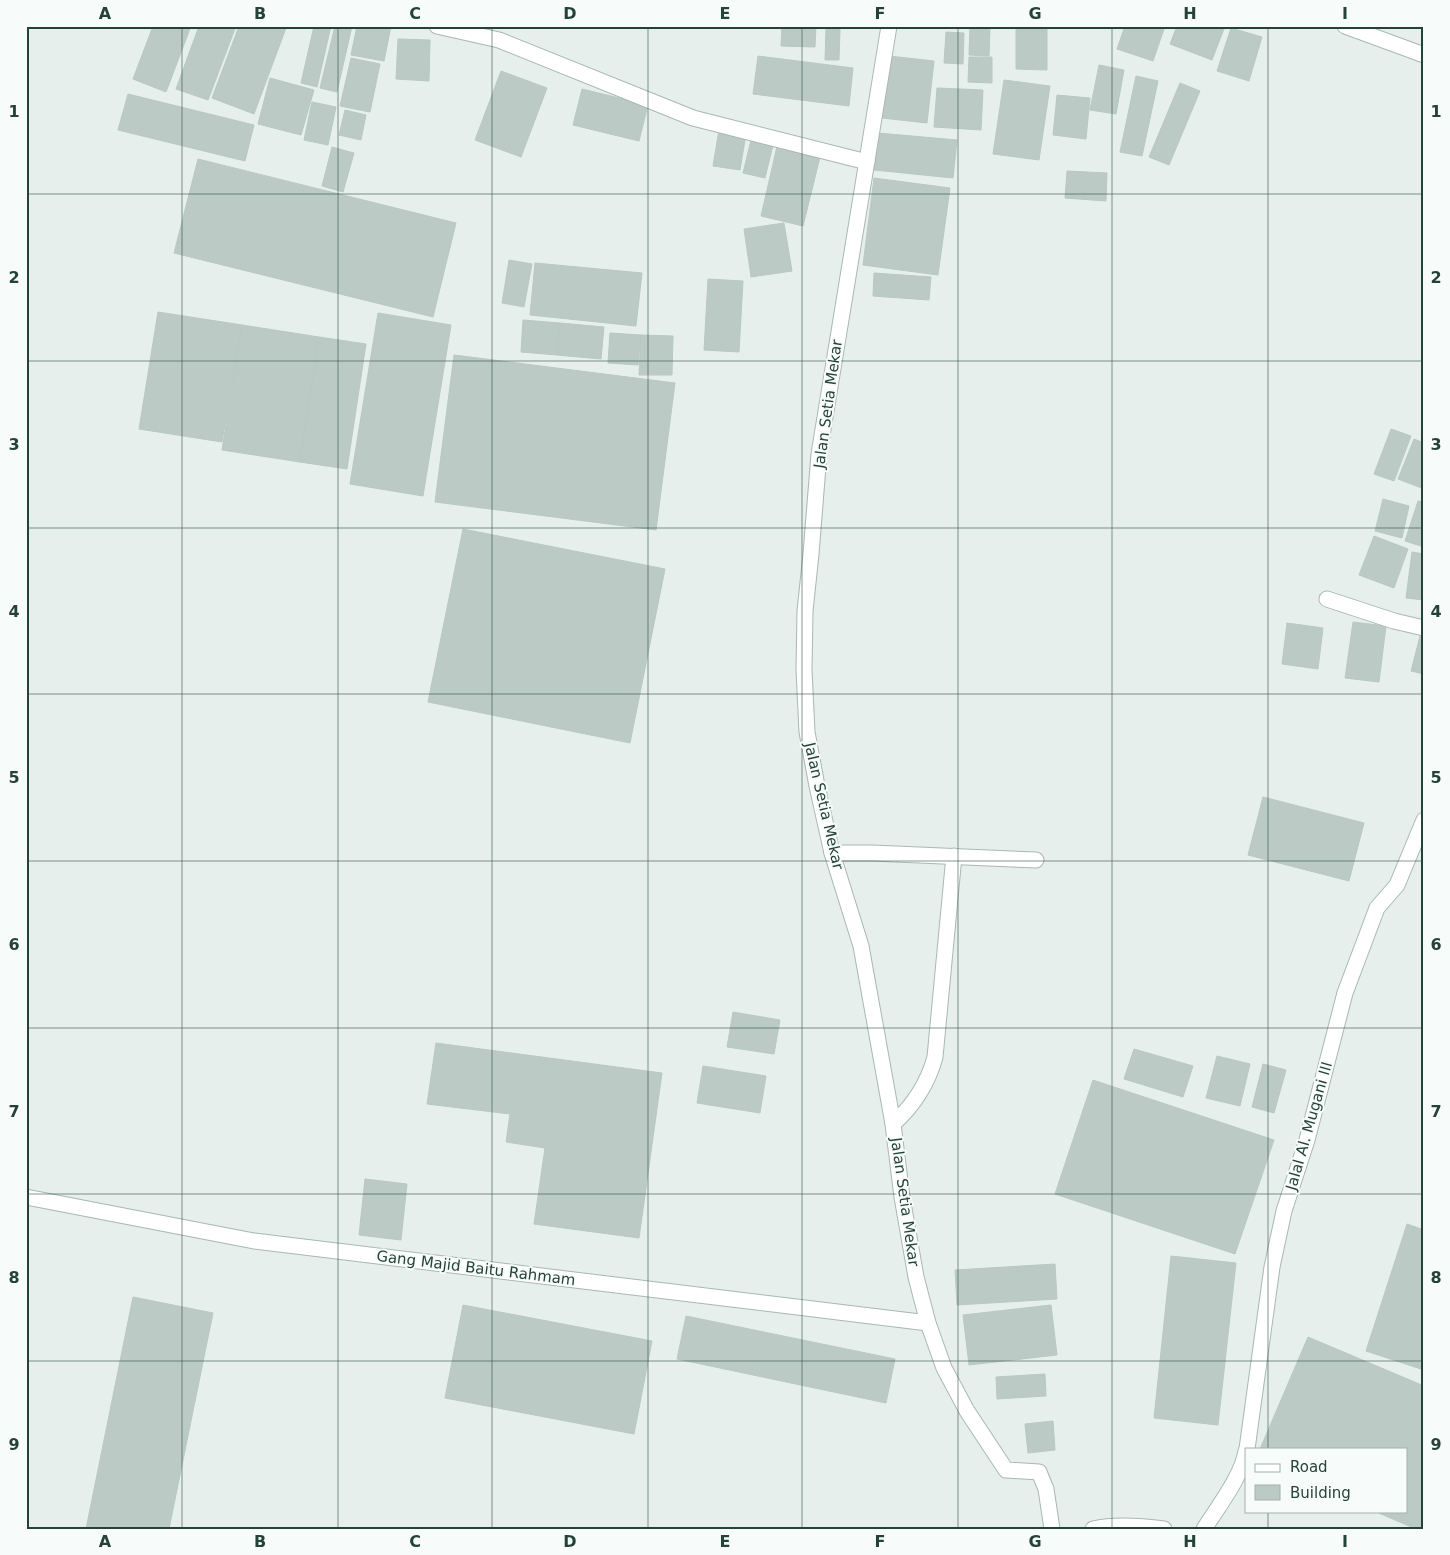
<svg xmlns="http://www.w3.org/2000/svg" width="1450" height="1555" font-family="'DejaVu Sans',sans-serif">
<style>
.building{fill:#bbcac4;stroke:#b8c9c2}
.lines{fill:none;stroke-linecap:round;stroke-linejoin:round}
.minor-casing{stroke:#a8b8b2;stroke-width:17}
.minor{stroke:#fff;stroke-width:15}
.grid{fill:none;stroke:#24423a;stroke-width:1;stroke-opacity:0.55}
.labels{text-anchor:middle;stroke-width:4;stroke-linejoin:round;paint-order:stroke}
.street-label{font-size:15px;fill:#24423a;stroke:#f7fbf9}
.neatline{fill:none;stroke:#24423a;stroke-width:2}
.grid-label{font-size:16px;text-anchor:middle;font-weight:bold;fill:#24423a}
</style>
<rect width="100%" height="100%" fill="#e6efeb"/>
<g class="building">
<polygon points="153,26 191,26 166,92 133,79"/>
<polygon points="199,26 236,26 208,100 176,89"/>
<polygon points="239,26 280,26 286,28 254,114 212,98"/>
<polygon points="314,26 331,26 317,87 301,83"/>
<polygon points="335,26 352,26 337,92 320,88"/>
<polygon points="357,26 391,26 384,61 351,55"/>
<polygon points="782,26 816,26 815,47 781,46"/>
<polygon points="970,26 990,27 989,56 969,55"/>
<polygon points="1016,26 1047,26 1047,70 1016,69"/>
<polygon points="1125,26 1165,26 1153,61 1117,49"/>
<polygon points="1177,26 1225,26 1212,60 1170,44"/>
<polygon points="826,28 840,29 839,60 825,60"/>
<polygon points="1231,28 1262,37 1249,81 1217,71"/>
<polygon points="946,32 964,33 963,64 944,63"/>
<polygon points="398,39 430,40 429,81 396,79"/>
<polygon points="758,56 853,68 849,106 753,94"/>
<polygon points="889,56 934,61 927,123 882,118"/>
<polygon points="969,57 992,57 992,83 968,82"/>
<polygon points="351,58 380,64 370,112 340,106"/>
<polygon points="1099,65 1124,70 1116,114 1090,110"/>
<polygon points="501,71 547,88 521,157 475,140"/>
<polygon points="1136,76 1158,81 1142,156 1120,152"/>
<polygon points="270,78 314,90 301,135 258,124"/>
<polygon points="1004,80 1050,86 1039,160 993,154"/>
<polygon points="1180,83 1200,91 1169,165 1149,157"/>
<polygon points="937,88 983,90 981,130 934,127"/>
<polygon points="582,89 648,105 639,141 573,125"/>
<polygon points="128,94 254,125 245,161 118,130"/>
<polygon points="1057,95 1090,98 1086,139 1053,135"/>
<polygon points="312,102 336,107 328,145 304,140"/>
<polygon points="345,110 366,115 361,140 339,135"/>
<polygon points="719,130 746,134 740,170 713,166"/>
<polygon points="878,133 957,140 953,178 874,170"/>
<polygon points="752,136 774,141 765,178 743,173"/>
<polygon points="778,142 821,153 803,226 761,216"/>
<polygon points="332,147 354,153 343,192 322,186"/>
<polygon points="198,159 456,223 433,317 174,253"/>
<polygon points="1067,171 1107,173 1106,201 1065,198"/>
<polygon points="874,178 950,188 938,275 863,265"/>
<polygon points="784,223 792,271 751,277 744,229"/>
<polygon points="509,260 532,264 524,307 502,303"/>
<polygon points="535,263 642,273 636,326 530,315"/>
<polygon points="874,273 931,277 929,300 873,296"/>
<polygon points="708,279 743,281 739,352 704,350"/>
<polygon points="158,312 242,325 222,442 139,429"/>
<polygon points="378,313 451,325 423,496 350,484"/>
<polygon points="523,320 560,323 557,355 521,352"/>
<polygon points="560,323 604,327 601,359 557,355"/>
<polygon points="242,325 319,337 300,462 222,450"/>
<polygon points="610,333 641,335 638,365 608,363"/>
<polygon points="641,335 673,336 672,375 639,375"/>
<polygon points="319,337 366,344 347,469 300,462"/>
<polygon points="454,355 675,383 656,530 435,502"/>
<polygon points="1391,429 1411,436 1394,481 1374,474"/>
<polygon points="1414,439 1424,443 1424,489 1398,479"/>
<polygon points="1383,499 1409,506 1402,538 1375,531"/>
<polygon points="1418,501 1424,502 1424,547 1405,541"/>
<polygon points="463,529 665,569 630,743 428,702"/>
<polygon points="1374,536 1408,549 1394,588 1359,575"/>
<polygon points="1412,552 1424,554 1424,600 1406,598"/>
<polygon points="1353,622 1386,626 1379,682 1345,678"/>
<polygon points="1287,623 1323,628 1318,669 1282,664"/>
<polygon points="1420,636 1424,637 1424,674 1411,671"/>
<polygon points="1263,797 1364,823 1349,881 1248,855"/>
<polygon points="733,1012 780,1020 774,1054 727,1047"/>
<polygon points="436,1043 662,1073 639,1238 534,1224 545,1148 506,1142 510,1114 427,1104"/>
<polygon points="1134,1049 1193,1066 1183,1097 1124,1079"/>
<polygon points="1217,1056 1250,1064 1240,1106 1206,1098"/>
<polygon points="1263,1064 1286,1070 1274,1113 1252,1107"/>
<polygon points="703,1066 766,1076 760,1113 697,1103"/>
<polygon points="1093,1080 1274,1140 1235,1254 1055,1194"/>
<polygon points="365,1179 407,1184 401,1240 359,1235"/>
<polygon points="1407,1224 1424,1230 1424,1370 1366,1351"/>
<polygon points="1171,1256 1236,1263 1218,1425 1154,1418"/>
<polygon points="1055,1264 1057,1299 957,1305 955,1270"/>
<polygon points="133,1297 213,1313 169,1529 86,1529"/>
<polygon points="463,1305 652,1341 634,1434 445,1398"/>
<polygon points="1051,1305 1057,1355 969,1365 963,1315"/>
<polygon points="686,1316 895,1359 886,1403 677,1359"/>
<polygon points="1308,1337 1424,1386 1424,1529 1416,1529 1374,1511 1406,1511 1406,1449 1260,1449"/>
<polygon points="1045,1374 1046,1396 997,1399 996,1377"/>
<polygon points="1053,1421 1055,1450 1028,1453 1025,1424"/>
</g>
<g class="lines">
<defs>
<g id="minor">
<polyline points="437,26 499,40 693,118 867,162"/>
<polyline points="889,26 819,454 811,554 805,611 804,670 807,732 817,786 832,853 861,946 893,1124 902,1197 916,1277 928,1323 944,1368 967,1411 1006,1470 1039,1472 1046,1489 1052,1529"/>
<polyline points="1345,26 1424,55"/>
<polyline points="1327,599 1394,621 1424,628"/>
<polyline points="832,853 872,853 1036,860"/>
<path d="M893,1124c20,-18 35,-41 42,-67l19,-201"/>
<polyline points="26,1197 254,1241 928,1323"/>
<polyline points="1247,1449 1272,1267 1284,1211 1307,1140 1345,993 1377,908 1397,885 1424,820"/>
<path d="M1093,1529c23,-5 48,-3 71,0"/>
<path d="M1204,1529c14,-22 38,-53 42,-78"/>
</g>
</defs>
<use href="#minor" class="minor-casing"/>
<use href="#minor" class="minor"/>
</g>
<path class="grid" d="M182,26v1503M338,26v1503M492,26v1503M648,26v1503M802,26v1503M958,26v1503M1112,26v1503M1268,26v1423M26,194h1398M26,361h1398M26,528h1398M26,694h1398M26,861h1398M26,1028h1398M26,1194h1398M26,1361h1398M1268,1511v18"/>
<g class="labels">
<g class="street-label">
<text transform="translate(828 404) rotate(-82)" y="5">Jalan Setia Mekar</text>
<text transform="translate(824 806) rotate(77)" y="5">Jalan Setia Mekar</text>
<text transform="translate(1309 1126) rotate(-74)" y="5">Jalal Al. Mugani III</text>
<text transform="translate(905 1202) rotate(82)" y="5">Jalan Setia Mekar</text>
<text transform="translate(476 1268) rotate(7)" y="5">Gang Majid Baitu Rahmam</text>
</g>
</g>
<rect width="1450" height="1555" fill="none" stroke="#f7fbf9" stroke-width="55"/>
<rect x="1245" y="1448" width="162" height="65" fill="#f7fbf9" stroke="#a3b1ad"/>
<rect x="1255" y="1464" width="25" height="8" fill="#ffffff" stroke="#a3b1ad"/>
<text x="1290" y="1472" font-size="15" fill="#24423a">Road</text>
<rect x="1255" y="1485" width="25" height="15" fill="#bbcac4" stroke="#a3b1ad"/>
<text x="1290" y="1498" font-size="15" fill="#24423a">Building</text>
<rect x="28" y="28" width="1394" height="1500" class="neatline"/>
<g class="grid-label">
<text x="105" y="19">A</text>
<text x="260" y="19">B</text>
<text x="415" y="19">C</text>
<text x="570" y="19">D</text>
<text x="725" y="19">E</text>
<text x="880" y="19">F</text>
<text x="1035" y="19">G</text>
<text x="1190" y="19">H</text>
<text x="1345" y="19">I</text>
<text x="14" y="117">1</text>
<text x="1436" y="117">1</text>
<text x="14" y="283">2</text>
<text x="1436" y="283">2</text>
<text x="14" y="450">3</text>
<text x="1436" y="450">3</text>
<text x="14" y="617">4</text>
<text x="1436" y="617">4</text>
<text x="14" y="783">5</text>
<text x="1436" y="783">5</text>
<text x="14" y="950">6</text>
<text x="1436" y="950">6</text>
<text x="14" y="1117">7</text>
<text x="1436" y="1117">7</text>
<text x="14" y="1283">8</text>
<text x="1436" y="1283">8</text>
<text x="14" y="1450">9</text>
<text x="1436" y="1450">9</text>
<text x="105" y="1547">A</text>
<text x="260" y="1547">B</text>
<text x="415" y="1547">C</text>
<text x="570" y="1547">D</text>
<text x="725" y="1547">E</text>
<text x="880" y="1547">F</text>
<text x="1035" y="1547">G</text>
<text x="1190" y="1547">H</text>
<text x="1345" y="1547">I</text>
</g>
</svg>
